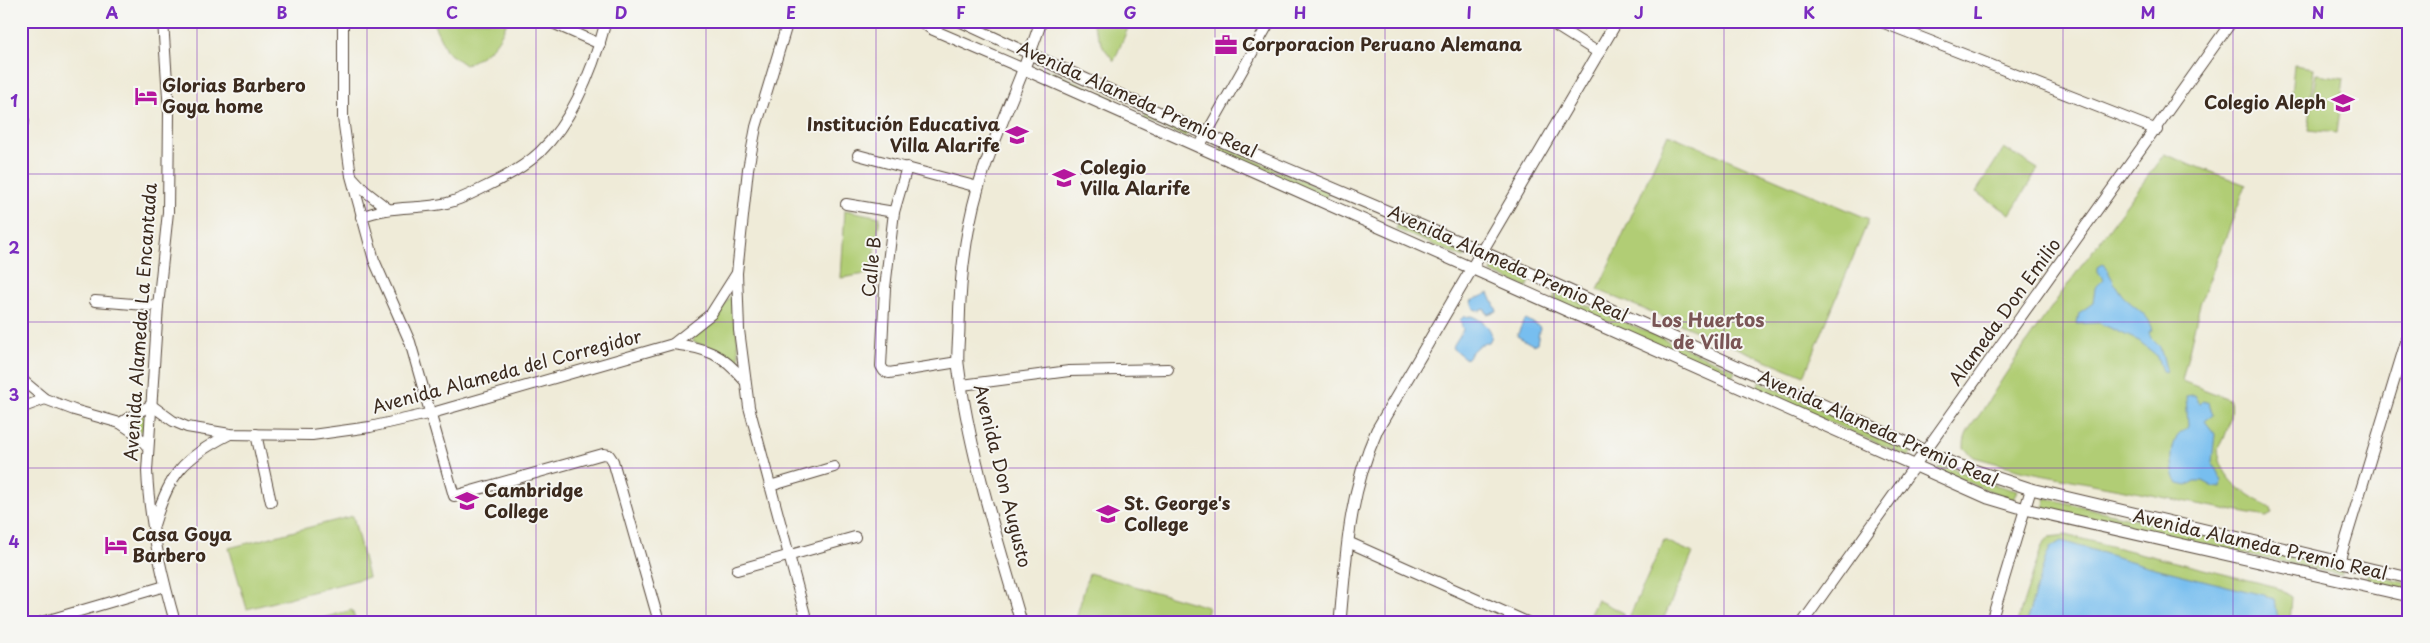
<svg xmlns="http://www.w3.org/2000/svg" width="2430" height="643" font-family="'Playpen Sans',sans-serif">
<style>
.green{fill:#b1cd74;stroke:#767c49}
.water{fill:#77beef;stroke:#597486}
.lines{fill:none;stroke-linecap:round;stroke-linejoin:round}
.minor-casing{stroke:#56473a;stroke-width:12}
.tertiary-casing{stroke:#56473a;stroke-width:13}
.minor{stroke:#fff;stroke-width:10}
.tertiary{stroke:#fff;stroke-width:11}
.grid{fill:none;stroke:#7b2cbf;stroke-width:1;stroke-opacity:0.55}
.labels{text-anchor:middle;stroke-width:4;stroke-linejoin:round;paint-order:stroke}
.poi-label{font-size:18px;font-weight:bold;fill:#3b2a1e;stroke:#f6f6f2;text-anchor:start}
.street-label{font-size:18px;fill:#3b2a1e;stroke:#f6f6f2}
.neighbourhood-label{font-size:19px;font-weight:bold;fill:#7a5555;stroke:#f6f6f2}
.neatline{fill:none;stroke:#7b2cbf;stroke-width:2}
.grid-label{font-size:16px;text-anchor:middle;font-weight:bold;fill:#7b2cbf}
</style>
<rect width="100%" height="100%" fill="#f6f6f2"/>
<filter id="ink" filterUnits="userSpaceOnUse"><feTurbulence type="fractalNoise" baseFrequency=".02" numOctaves="2"/><feDisplacementMap in="SourceGraphic" scale="10" xChannelSelector="R" yChannelSelector="G"/><feConvolveMatrix kernelMatrix="1 2 1 2 8 2 1 2 1" color-interpolation-filters="sRGB"/></filter>
<filter id="wash" filterUnits="userSpaceOnUse"><feTurbulence type="fractalNoise" baseFrequency=".0096" numOctaves="4" result="noise"/><feDisplacementMap in="SourceGraphic" scale="20" xChannelSelector="R" yChannelSelector="G"/><feGaussianBlur stdDeviation="1.12" result="paint"/><feColorMatrix in="noise" values="0 0 0 0 0 0 0 0 0 0 0 0 0 0 0 0 0 1.4 0 .05"/><feComposite in="paint" operator="in"/></filter>
<g filter="url(#wash)">
<rect width="100%" height="100%" fill="#efebd8"/>
<g class="green">
<path d="M432,21h75c-8,24 -21,34 -42,44l-18,-13z"/>
<polygon points="1091,21 1131,21 1114,61 1104,48"/>
<polygon points="2294,65 2314,68 2310,106 2290,104"/>
<polygon points="1049,70 1114,99 1112,104 1046,76"/>
<polygon points="2316,74 2344,78 2337,133 2308,130"/>
<polygon points="1146,113 1188,131 1185,137 1144,119"/>
<polygon points="1668,134 1869,219 1804,376 1598,290"/>
<polygon points="1223,146 1328,193 1325,199 1220,152"/>
<polygon points="2004,148 2038,169 2010,214 1976,192"/>
<path d="M2164,154l82,31 -46,119 -18,77 47,18c5,11 -3,41 -11,50 2,31 29,46 53,59l1,6 -6,3 -241,-46 -51,-14 -10,-9c-1,-18 12,-26 20,-40 54,-88 119,-170 180,-254z"/>
<polygon points="845,210 880,217 872,273 841,278"/>
<polygon points="1398,223 1466,252 1464,258 1396,229"/>
<polygon points="1495,265 1530,281 1527,288 1491,272"/>
<polygon points="733,292 740,365 738,365 724,354 707,346 692,342 694,336 717,316"/>
<polygon points="1556,292 1735,370 1732,377 1553,299"/>
<polygon points="1759,382 1912,450 1909,457 1756,390"/>
<polygon points="146,414 145,434 144,434 130,422"/>
<polygon points="1941,464 1989,483 2017,491 2013,500 1938,470"/>
<polygon points="2046,498 2343,569 2341,575 2043,508"/>
<polygon points="353,516 368,577 247,609 229,548"/>
<polygon points="2066,535 2276,587 2292,597 2290,622 2017,622 2042,546 2050,537"/>
<polygon points="1664,540 1693,553 1662,622 1627,622"/>
<polygon points="1089,573 1208,607 1204,622 1075,622"/>
<polygon points="2368,574 2409,584 2409,590 2367,580"/>
<polygon points="1597,600 1624,613 1620,622 1587,620"/>
<polygon points="352,610 356,622 308,622"/>
</g>
<g class="water">
<path d="M2103,264c8,10 11,21 19,31 12,13 26,17 31,35l-4,2 2,6 9,9 7,25 -5,-1 -6,-16 -17,-14 -40,-18 -22,1 2,-11 14,-10 2,-15 9,-9 -6,-6v-6z"/>
<polygon points="1489,293 1497,311 1487,314 1485,309 1480,311 1474,309 1471,301"/>
<path d="M1471,316c10,3 28,16 17,27 -11,0 -15,8 -22,16l-14,-11 11,-18 -3,-10 3,-3z"/>
<polygon points="1526,319 1540,327 1537,343 1533,345 1517,336 1523,322"/>
<path d="M2192,395h3l4,9 4,-3 6,2 4,12 -8,6 10,13 -3,28 10,19 -1,7 -7,-1 -11,-6h-8l-8,5 -9,-2c-8,-12 -8,-36 -1,-47 3,-5 9,-6 11,-11l-2,-30z"/>
<polygon points="2061,541 2151,567 2275,598 2278,622 2026,622 2045,560 2050,548"/>
</g>
</g>
<g filter="url(#ink)">
<g class="lines">
<defs>
<g id="minor">
<path d="M163,21l6,91 -1,100 -10,94 -11,165c2,51 14,102 28,151"/>
<polyline points="343,21 343,118 351,176 374,260 410,342 454,496 603,454 609,455 613,461 659,622"/>
<polyline points="548,21 600,44"/>
<polyline points="788,21 756,127 748,169 737,273 739,330 749,407 807,622"/>
<polyline points="920,21 931,29 1024,69"/>
<polyline points="959,21 1030,54"/>
<polyline points="1548,21 1599,53"/>
<polyline points="1879,21 2157,130"/>
<polyline points="21,121 24,121"/>
<polyline points="1199,147 1270,21"/>
<polyline points="858,155 978,187"/>
<polyline points="907,167 894,212 885,288 881,366 884,371 889,373 958,362"/>
<polyline points="352,177 365,191 388,209"/>
<polyline points="846,204 894,212"/>
<path d="M361,217c28,-12 57,-7 86,-14 13,-3 26,-10 38,-16 19,-9 39,-20 55,-35 34,-33 54,-86 66,-131"/>
<polyline points="95,301 158,306"/>
<path d="M673,344c34,4 49,10 71,36"/>
<polyline points="21,379 45,399 74,410 120,423 135,433 148,447"/>
<polyline points="962,385 1069,371 1168,369"/>
<polyline points="21,408 45,399"/>
<polyline points="120,423 151,405 173,421 187,427 230,434 312,435 370,427 432,413 673,344 711,314 737,273"/>
<polyline points="256,434 271,502"/>
<polyline points="770,486 834,467"/>
<path d="M154,525c15,-51 29,-67 76,-91"/>
<polyline points="1348,542 1527,622"/>
<polyline points="2339,562 2409,332"/>
<polyline points="737,570 855,537"/>
<polyline points="42,622 165,586"/>
<polyline points="1803,622 2232,21"/>
<polyline points="1991,622 2031,489"/>
</g>
<g id="tertiary">
<polyline points="1030,54 1219,140 1483,252 1952,463 2031,489 2409,578"/>
<polyline points="1024,69 1988,498 2025,509 2409,596"/>
<path d="M1021,622c-24,-84 -52,-170 -63,-258 -1,-12 1,-25 1,-38 1,-47 6,-93 19,-138 17,-57 45,-110 63,-167"/>
<path d="M1340,622c6,-68 9,-129 37,-192l240,-409"/>
</g>
</defs>
<use href="#minor" class="minor-casing"/>
<use href="#tertiary" class="tertiary-casing"/>
<use href="#minor" class="minor"/>
<use href="#tertiary" class="tertiary"/>
</g>
</g>
<path class="grid" d="M197,21v601M367,21v601M536,21v601M706,21v601M876,21v601M1045,21v601M1215,21v601M1385,21v601M1554,21v601M1724,21v601M1894,21v601M2063,21v601M2233,21v601M21,174h2388M21,322h2388M21,468h2388"/>
<defs>
<symbol id="office-bare" viewBox="-9 -9 18 18"><path d="M-6-3h4V-5.5h4V-3h4V5H-6ZM-1-4.5V-3h2v-1.5ZM-6 0V1H6V0Z" fill="#b5179e" stroke="#f6f6f2" stroke-width="2.5" paint-order="stroke"/></symbol>
<symbol id="hotel-bare" viewBox="-9 -9 18 18"><path d="M-6-4.5h1.5V1H6V5H4.5V3h-9V5H-6ZM-4 0a1.8 1.8 0 1 1 3.6 0ZM.5 0V-2.5h3Q6-2.5 6 0Z" fill="#b5179e" stroke="#f6f6f2" stroke-width="2.5" paint-order="stroke"/></symbol>
<symbol id="school-bare" viewBox="-9 -9 18 18"><path d="M0-5L7-2L0 1L-7-2ZM-4 1L0 2.5L4 1V4Q0 6-4 4Z" fill="#b5179e" stroke="#f6f6f2" stroke-width="2.5" paint-order="stroke"/></symbol>
</defs>
<g fill-rule="evenodd">
<use href="#office-bare" x="1210" y="29" width="32" height="32"/>
<use href="#hotel-bare" x="130" y="80" width="32" height="32"/>
<use href="#school-bare" x="2327" y="87" width="32" height="32"/>
<use href="#school-bare" x="1001" y="119" width="32" height="32"/>
<use href="#school-bare" x="1048" y="162" width="32" height="32"/>
<use href="#school-bare" x="451" y="485" width="32" height="32"/>
<use href="#school-bare" x="1092" y="498" width="32" height="32"/>
<use href="#hotel-bare" x="100" y="529" width="32" height="32"/>
</g>
<g class="labels">
<g class="poi-label">
<text x="1242" y="51">Corporacion Peruano Alemana</text>
<text x="162" y="92">Glorias Barbero<tspan x="162" dy="21">Goya home</tspan></text>
<text x="2326" y="109" text-anchor="end">Colegio Aleph</text>
<text x="1000" y="131" text-anchor="end">Institución Educativa<tspan x="1000" dy="21">Villa Alarife</tspan></text>
<text x="1080" y="174">Colegio<tspan x="1080" dy="21">Villa Alarife</tspan></text>
<text x="484" y="497">Cambridge<tspan x="484" dy="21">College</tspan></text>
<text x="1124" y="510">St. George's<tspan x="1124" dy="21">College</tspan></text>
<text x="132" y="541">Casa Goya<tspan x="132" dy="21">Barbero</tspan></text>
</g>
<g class="street-label">
<text transform="translate(1137 100) rotate(24)" y="6">Avenida Alameda Premio Real</text>
<text transform="translate(1508 264) rotate(24)" y="6">Avenida Alameda Premio Real</text>
<text transform="translate(872 267) rotate(-84)" y="6">Calle B</text>
<text transform="translate(2005 312) rotate(-54)" y="6">Alameda Don Emilio</text>
<text transform="translate(141 322) rotate(-86)" y="6">Avenida Alameda La Encantada</text>
<text transform="translate(507 372) rotate(-15)" y="6">Avenida Alameda del Corregidor</text>
<text transform="translate(1878 429) rotate(24)" y="6">Avenida Alameda Premio Real</text>
<text transform="translate(1002 476) rotate(76)" y="6">Avenida Don Augusto</text>
<text transform="translate(2260 545) rotate(13)" y="6">Avenida Alameda Premio Real</text>
</g>
<g class="neighbourhood-label">
<text x="1708" y="327">Los Huertos<tspan x="1708" dy="22">de Villa</tspan></text>
</g>
</g>
<rect width="2430" height="643" fill="none" stroke="#f6f6f2" stroke-width="55"/>
<rect x="28" y="28" width="2374" height="588" class="neatline"/>
<g class="grid-label">
<text x="112" y="19">A</text>
<text x="282" y="19">B</text>
<text x="452" y="19">C</text>
<text x="621" y="19">D</text>
<text x="791" y="19">E</text>
<text x="961" y="19">F</text>
<text x="1130" y="19">G</text>
<text x="1300" y="19">H</text>
<text x="1469" y="19">I</text>
<text x="1639" y="19">J</text>
<text x="1809" y="19">K</text>
<text x="1978" y="19">L</text>
<text x="2148" y="19">M</text>
<text x="2318" y="19">N</text>
<text x="14" y="107">1</text>
<text x="14" y="254">2</text>
<text x="14" y="401">3</text>
<text x="14" y="548">4</text>
</g>
</svg>
